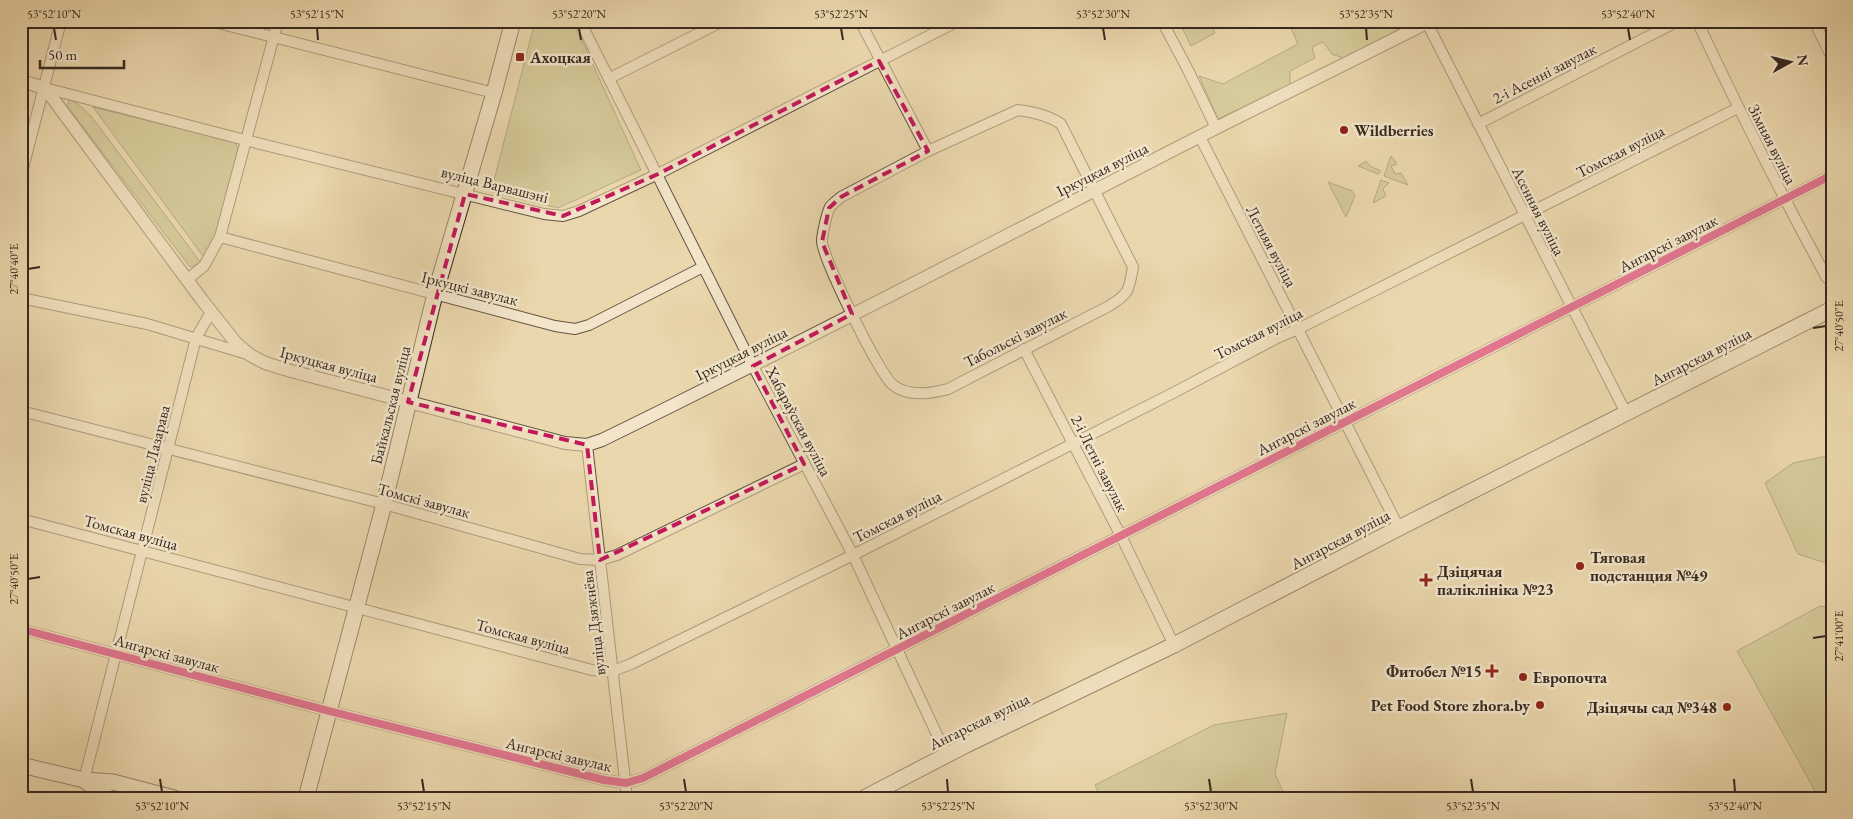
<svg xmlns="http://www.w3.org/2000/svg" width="1853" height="819" font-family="'EB Garamond',serif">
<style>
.green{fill:#bcbd86;stroke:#7a7353}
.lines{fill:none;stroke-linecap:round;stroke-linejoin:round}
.minor-casing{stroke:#645443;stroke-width:12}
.tertiary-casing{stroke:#645443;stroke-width:14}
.secondary-casing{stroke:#372920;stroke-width:17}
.minor{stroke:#f2e5ca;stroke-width:10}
.tertiary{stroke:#f2e5ca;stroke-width:12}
.secondary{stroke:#f2e5ca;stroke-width:15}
.cycleway-casing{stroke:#f2e5ca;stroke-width:11}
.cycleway{stroke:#d6006c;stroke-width:8}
.marked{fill:none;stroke:#c2185b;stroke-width:4;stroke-dasharray:10 6;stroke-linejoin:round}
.ticks{fill:none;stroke:#372920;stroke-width:2}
.poi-dot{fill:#8f2418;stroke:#f2e5ca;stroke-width:2}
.labels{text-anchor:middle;stroke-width:5;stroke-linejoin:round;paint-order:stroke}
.poi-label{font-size:16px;font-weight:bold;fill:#372920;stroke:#f2e5ca;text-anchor:start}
.street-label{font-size:16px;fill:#372920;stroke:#f2e5ca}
.neatline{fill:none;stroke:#372920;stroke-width:2}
.ticks-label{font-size:12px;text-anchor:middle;fill:#372920}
</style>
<rect width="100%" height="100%" fill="#ebd7ad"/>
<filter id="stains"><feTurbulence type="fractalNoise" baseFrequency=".004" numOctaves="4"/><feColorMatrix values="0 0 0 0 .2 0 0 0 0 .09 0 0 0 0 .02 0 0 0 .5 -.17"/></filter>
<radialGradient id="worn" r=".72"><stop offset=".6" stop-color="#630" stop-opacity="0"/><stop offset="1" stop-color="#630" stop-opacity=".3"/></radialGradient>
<g class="green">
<polygon points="535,21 573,21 641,170 558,208 491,192"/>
<polygon points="1179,21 1209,21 1215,33 1191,46"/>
<polygon points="1305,21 1399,21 1402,27 1346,59 1332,54 1323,42 1312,47 1315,58 1290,71 1290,86 1218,119 1199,76 1223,84 1298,44 1291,28"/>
<polygon points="70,99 79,105 91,116 201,263 190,267 67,106"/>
<polygon points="93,107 234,142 237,146 238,150 217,236 206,255 203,256"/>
<polygon points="1391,156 1397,164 1391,166 1395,174 1401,173 1408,185 1384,176"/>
<polygon points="1366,161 1370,166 1381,171 1378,174 1358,166"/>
<polygon points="1381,180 1389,183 1383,189 1386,196 1373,203"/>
<polygon points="1328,182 1352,191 1355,196 1346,217"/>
<polygon points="1832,455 1832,565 1798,554 1765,483 1793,463"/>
<polygon points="1820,606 1832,608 1832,798 1819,798 1737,651"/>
<polygon points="1287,713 1275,774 1286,798 1101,798 1095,785 1214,725"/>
</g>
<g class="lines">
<defs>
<g id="minor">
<polyline points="210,21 494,93"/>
<polyline points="580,21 753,366 853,555 947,756"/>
<polyline points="860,21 928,151"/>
<polyline points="1162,21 1188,70 1216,128"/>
<polyline points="1426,21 1626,413"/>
<path d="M1697,21c41,87 84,173 130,257"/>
<polyline points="1814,21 1832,58"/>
<polyline points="610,78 723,21"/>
<polyline points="45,88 245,140 544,214 563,216 579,211 658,174 958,21"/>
<path d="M1018,110c16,2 30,5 43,14l72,143c-4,23 -4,27 -24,39l-161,83c-18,5 -40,8 -55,-4 -14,-11 -71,-128 -71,-144 0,-6 5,-29 8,-34 3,-4 8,-7 11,-10l87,-46z"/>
<polyline points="1478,124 1678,21"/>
<polyline points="1200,137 1399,528"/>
<polyline points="21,176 61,21"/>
<polyline points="220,237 555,326 575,329 589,325 703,267"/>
<polyline points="188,279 204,266 220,237 278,21"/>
<polyline points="21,298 147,324 247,354"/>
<polyline points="1024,349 1121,536 1174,645"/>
<polyline points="21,411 384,504 580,559 600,560 617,555 804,464"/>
<polyline points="587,445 627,798"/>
<polyline points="21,519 592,670 613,671 631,664 853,555 1173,393 1275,339 1298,329 1738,108"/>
<polyline points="21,629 329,711 604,780 626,783 643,778 1832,175"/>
<polyline points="84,780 196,338 211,312"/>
</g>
<path id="tertiary" d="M21,81l24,7 157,212 34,43 14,12 15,8 26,8 274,72 22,2 15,-5c210,-102 416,-211 624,-317 68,-34 136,-67 204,-102"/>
<g id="secondary">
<polyline points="21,765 84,780 113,782 174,798"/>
<polyline points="85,781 110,798"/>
<polyline points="306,798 384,504 435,294 494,93 513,21"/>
<polyline points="864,798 966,745 1174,645 1399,528 1832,309"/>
</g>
</defs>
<use href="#minor" class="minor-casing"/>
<use href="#tertiary" class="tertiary-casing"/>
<use href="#secondary" class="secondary-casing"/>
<use href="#minor" class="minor"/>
<use href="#tertiary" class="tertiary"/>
<use href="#secondary" class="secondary"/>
<defs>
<polyline id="cycleway" points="21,629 329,711 604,780 626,783 643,778 1832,175"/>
</defs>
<use href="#cycleway" class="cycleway-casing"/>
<use href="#cycleway" class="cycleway"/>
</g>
<path d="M0 0H1853V819H0ZM879,61l49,90 -87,46 -12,11 -7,34 30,72 -99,52 51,98 -204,96 -13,-115 -179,-43 57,-208 98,22 95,-42z" fill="#ebd7ad" fill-opacity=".55" fill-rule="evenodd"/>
<path class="marked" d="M879,61l49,90 -87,46 -12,11 -7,34 30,72 -99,52 51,98 -204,96 -13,-115 -179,-43 57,-208 98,22 95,-42z"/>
<path class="ticks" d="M54,28l2,12M317,28l1,12M579,28l2,12M841,28l2,12M1103,28l2,12M1366,28l1,12M1628,28l2,12M28,269l12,-2M1813,328l13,-2M28,579l12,-2M1813,638l13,-2M160,779l2,13M422,779l2,13M684,779l2,13M947,779l1,13M1209,779l2,13M1471,779l2,13M1734,779l1,13"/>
<g class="poi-dot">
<rect x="515" y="52" width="10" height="10" rx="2.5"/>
<circle cx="1344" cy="130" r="5"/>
<circle cx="1580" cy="566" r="5"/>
<path d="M1423.5 572.5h5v5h5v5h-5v5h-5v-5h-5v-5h5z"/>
<path d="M1489.5 663.5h5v5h5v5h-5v5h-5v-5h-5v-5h5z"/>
<circle cx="1523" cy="677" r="5"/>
<circle cx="1540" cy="705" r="5"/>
<circle cx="1727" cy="707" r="5"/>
</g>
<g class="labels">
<g class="poi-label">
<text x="530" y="63">Ахоцкая</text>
<text x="1354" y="136">Wildberries</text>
<text x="1590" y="563">Тяговая<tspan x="1590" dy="18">подстанция №49</tspan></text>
<text x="1437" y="577">Дзіцячая<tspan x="1437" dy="18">паліклініка №23</tspan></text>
<text x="1482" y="677" text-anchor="end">Фитобел №15</text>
<text x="1533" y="683">Европочта</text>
<text x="1530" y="711" text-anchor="end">Pet Food Store zhora.by</text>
<text x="1717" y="713" text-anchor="end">Дзіцячы сад №348</text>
</g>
<g class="street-label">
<text transform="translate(1544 73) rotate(-27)" y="6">2-і Асенні завулак</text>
<text transform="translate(1773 144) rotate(63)" y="6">Зімняя вуліца</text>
<text transform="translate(1620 151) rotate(-27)" y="6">Томская вуліца</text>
<text transform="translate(1102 169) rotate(-27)" y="6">Іркуцкая вуліца</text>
<text transform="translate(495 184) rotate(14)" y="6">вуліца Варвашэні</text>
<text transform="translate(1539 211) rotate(63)" y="6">Асенняя вуліца</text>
<text transform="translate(1668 243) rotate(-27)" y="6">Ангарскі завулак</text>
<text transform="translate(1272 246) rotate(62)" y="6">Летняя вуліца</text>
<text transform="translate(470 288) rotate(14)" y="6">Іркуцкі завулак</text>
<text transform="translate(1258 333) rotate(-27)" y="6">Томская вуліца</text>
<text transform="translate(1015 337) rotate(-27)" y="6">Табольскі завулак</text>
<text transform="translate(741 353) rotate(-27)" y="6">Іркуцкая вуліца</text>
<text transform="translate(1701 356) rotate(-27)" y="6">Ангарская вуліца</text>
<text transform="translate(329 364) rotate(15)" y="6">Іркуцкая вуліца</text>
<text transform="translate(390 405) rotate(-76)" y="6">Байкальская вуліца</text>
<text transform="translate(799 421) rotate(62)" y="6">Хабараўская вуліца</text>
<text transform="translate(1306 426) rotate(-27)" y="6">Ангарскі завулак</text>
<text transform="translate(152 454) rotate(-76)" y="6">вуліца Лазарава</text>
<text transform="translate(1100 463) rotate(63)" y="6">2-і Летні завулак</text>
<text transform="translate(424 500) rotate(15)" y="6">Томскі завулак</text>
<text transform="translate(897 516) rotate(-27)" y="6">Томская вуліца</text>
<text transform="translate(131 532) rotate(15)" y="6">Томская вуліца</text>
<text transform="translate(1340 539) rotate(-28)" y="6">Ангарская вуліца</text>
<text transform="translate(945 610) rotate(-27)" y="6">Ангарскі завулак</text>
<text transform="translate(593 623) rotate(-97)" y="6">вуліца Дзяжнёва</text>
<text transform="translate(523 636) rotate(15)" y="6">Томская вуліца</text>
<text transform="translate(167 653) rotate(15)" y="6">Ангарскі завулак</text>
<text transform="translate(979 721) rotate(-26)" y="6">Ангарская вуліца</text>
<text transform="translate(559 754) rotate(13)" y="6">Ангарскі завулак</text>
</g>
</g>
<rect width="1853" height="819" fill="none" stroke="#ebd7ad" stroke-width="55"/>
<g transform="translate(1790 62) rotate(82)" stroke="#f2e5ca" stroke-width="4" paint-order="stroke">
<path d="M0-4L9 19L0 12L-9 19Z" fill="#372920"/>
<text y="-8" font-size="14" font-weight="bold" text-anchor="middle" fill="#372920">N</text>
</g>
<path d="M40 60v8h84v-8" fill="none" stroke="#372920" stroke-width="2.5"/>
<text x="48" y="60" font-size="15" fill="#372920" stroke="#f2e5ca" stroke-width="4" paint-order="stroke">50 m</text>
<rect x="28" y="28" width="1798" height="764" class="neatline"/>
<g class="ticks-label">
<text x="54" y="18">53°52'10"N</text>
<text x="317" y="18">53°52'15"N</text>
<text x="579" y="18">53°52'20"N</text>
<text x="841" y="18">53°52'25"N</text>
<text x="1103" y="18">53°52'30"N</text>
<text x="1366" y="18">53°52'35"N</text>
<text x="1628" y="18">53°52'40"N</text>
<text transform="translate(14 269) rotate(-90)" y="4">27°40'40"E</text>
<text transform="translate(1839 326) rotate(-90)" y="4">27°40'50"E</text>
<text transform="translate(14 579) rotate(-90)" y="4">27°40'50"E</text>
<text transform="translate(1839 636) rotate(-90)" y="4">27°41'00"E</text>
<text x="162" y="810">53°52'10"N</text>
<text x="424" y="810">53°52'15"N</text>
<text x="686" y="810">53°52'20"N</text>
<text x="948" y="810">53°52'25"N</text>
<text x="1211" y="810">53°52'30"N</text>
<text x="1473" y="810">53°52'35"N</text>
<text x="1735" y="810">53°52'40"N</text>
</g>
<rect width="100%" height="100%" filter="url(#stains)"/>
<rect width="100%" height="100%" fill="url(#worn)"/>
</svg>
